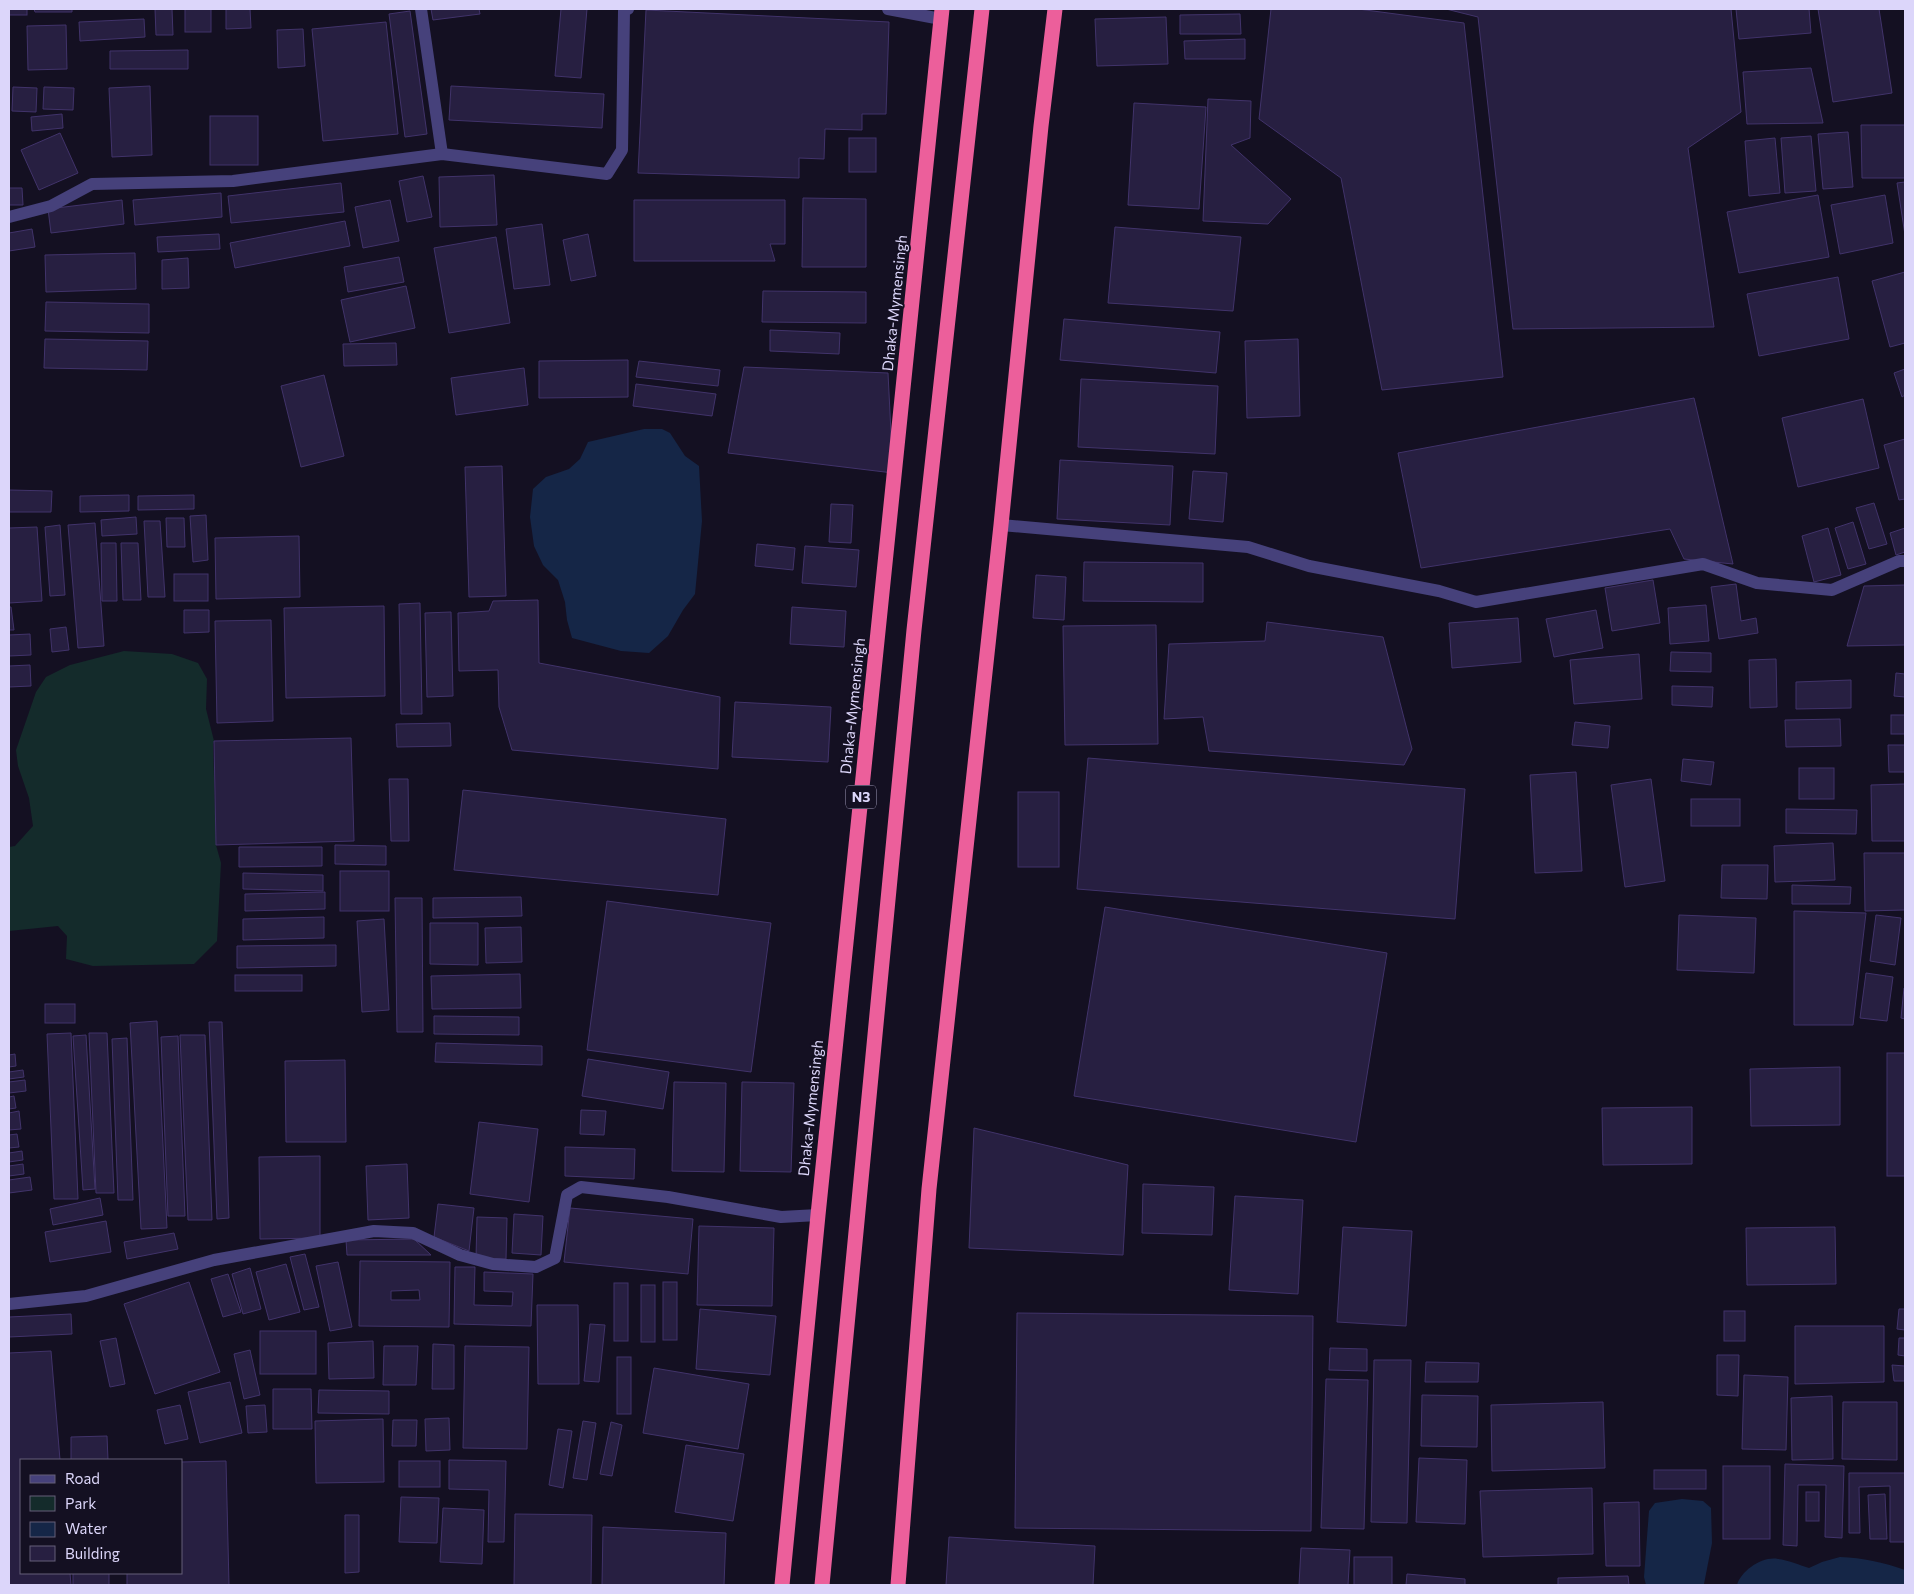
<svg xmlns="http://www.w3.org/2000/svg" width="1914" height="1594" font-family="Commissioner,sans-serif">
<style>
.green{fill:#142b2b}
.water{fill:#152647}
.building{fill:#271f41;stroke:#41336a;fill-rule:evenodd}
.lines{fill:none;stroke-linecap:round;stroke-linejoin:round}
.minor{stroke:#46417b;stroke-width:12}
.highway{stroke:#ec5f9b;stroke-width:15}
.labels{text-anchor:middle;stroke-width:4;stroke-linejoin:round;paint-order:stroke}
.shield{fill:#141022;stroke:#a09bb9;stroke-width:1}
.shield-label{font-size:14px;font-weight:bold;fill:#dcd6fa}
.street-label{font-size:15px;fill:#dcd6fa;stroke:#141022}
</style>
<rect width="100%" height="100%" fill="#141022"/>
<polygon class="green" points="124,651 172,654 198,663 207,679 206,709 214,741 213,744 216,845 221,863 217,941 194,964 93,966 66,959 67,936 58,926 9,931 9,847 15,846 33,826 29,798 18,766 16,750 36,692 46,677 70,665"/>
<g class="water">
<polygon points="644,429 662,429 670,433 685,456 699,466 702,521 695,594 683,610 668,636 649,653 621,651 572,638 567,620 565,602 558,580 543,565 534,546 530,517 533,489 546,477 569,469 580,459 588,442"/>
<polygon points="1682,1499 1703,1501 1711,1508 1712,1543 1704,1584 1646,1585 1644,1577 1649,1511 1655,1503"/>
<path d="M1840,1557c23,1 43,5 65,13v15h-168c4,-14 25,-29 41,-26 10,1 21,6 31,9l13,-6z"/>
</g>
<g class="building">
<rect x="9" y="9" width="18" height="6"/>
<polygon points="34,9 72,9 72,12 35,12"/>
<polygon points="155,9 172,9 173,35 156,35"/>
<rect x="185" y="9" width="26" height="23"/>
<polygon points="226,9 250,9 251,28 226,29"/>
<polygon points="431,9 479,9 480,14 433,20"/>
<polygon points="561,9 587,9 581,78 555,76"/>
<polygon points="1271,9 1358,9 1464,23 1503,377 1382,390 1341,178 1259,119"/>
<polygon points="1446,9 1731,9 1741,112 1688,148 1714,327 1513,329 1478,17"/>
<polygon points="1736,9 1809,9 1811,33 1739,39"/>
<polygon points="1818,9 1879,9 1892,93 1833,102"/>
<polygon points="646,10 889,22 886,114 862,114 862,130 825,129 824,159 799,158 799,178 638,173"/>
<polygon points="410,11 427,134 405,137 389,14"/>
<polygon points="1240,14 1241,34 1180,34 1180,15"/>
<polygon points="1166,17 1168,64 1097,66 1095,19"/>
<polygon points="144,19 145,37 80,41 79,22"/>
<polygon points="386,22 398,134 323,141 312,29"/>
<polygon points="66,25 67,69 28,70 27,26"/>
<polygon points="303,29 305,66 278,68 277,30"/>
<polygon points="1245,39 1245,59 1185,59 1184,41"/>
<polygon points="188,50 188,69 110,69 110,51"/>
<polygon points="1811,68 1823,123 1747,124 1743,72"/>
<polygon points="150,86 152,155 112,157 109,88"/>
<polygon points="451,86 604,94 602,128 449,120"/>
<polygon points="13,87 37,88 36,112 12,111"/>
<polygon points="44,87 74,88 73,110 43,109"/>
<polygon points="1208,99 1251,101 1250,138 1231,145 1291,199 1268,224 1203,221"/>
<polygon points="1134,103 1206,107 1199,209 1128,205"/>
<polygon points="62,114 63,128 32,131 31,117"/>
<rect x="210" y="116" width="48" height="49"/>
<polygon points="1861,125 1905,125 1905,178 1862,178"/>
<polygon points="1848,132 1853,187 1823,189 1818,134"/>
<polygon points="60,133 78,173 39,190 21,150"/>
<polygon points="1811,136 1816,191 1785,193 1781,138"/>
<rect x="849" y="138" width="27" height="34"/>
<polygon points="1775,138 1780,193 1749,196 1745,141"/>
<polygon points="494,175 497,225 440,227 439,177"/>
<polygon points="423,176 432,217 407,222 399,181"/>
<polygon points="1905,182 1905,235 1897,183"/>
<polygon points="341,183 344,212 231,223 228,196"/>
<polygon points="9,188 22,188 23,205 9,205"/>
<polygon points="221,193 222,217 135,225 133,200"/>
<polygon points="1818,195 1829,257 1739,273 1727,212"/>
<polygon points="1885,195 1893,243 1840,254 1831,205"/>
<polygon points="803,198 866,199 866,267 802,267"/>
<polygon points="122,200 124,224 51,233 48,209"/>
<polygon points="390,200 399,241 363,248 355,207"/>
<polygon points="634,200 785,200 785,244 770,244 775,261 634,261"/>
<polygon points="345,221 350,246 235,268 230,243"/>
<polygon points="542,224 550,285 514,289 506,229"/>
<polygon points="1115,227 1241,237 1233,311 1108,303"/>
<polygon points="32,229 35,247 9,251 9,233"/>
<polygon points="219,234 220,249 158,252 157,237"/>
<polygon points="588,234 596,276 571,281 563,240"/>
<polygon points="496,237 510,323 449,333 434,248"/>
<polygon points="135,253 136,289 46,292 45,255"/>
<polygon points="399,257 404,282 348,292 344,267"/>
<polygon points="188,258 189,288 162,289 162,260"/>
<polygon points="1905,272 1905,343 1890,347 1872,281"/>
<polygon points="1838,277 1849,339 1759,356 1747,294"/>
<polygon points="406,286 415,328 350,342 341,300"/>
<polygon points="763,291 866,292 866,323 762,322"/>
<polygon points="46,302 149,304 149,333 45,331"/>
<polygon points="1064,319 1220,332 1216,373 1060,360"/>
<polygon points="770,330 840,333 839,354 770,351"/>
<polygon points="45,339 148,341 147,370 44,368"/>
<polygon points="1298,339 1300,416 1247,418 1245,341"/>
<polygon points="396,343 397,365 344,366 343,344"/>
<polygon points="628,360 628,397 539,398 539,361"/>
<polygon points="639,361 720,370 718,386 636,377"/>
<polygon points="744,367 888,373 893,473 728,453"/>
<polygon points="524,368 528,405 456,415 451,378"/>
<polygon points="1905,369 1905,395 1902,397 1894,373"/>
<polygon points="324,375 344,456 301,467 281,386"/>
<polygon points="1081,379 1218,386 1215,454 1078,447"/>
<polygon points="636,384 716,394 712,416 633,406"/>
<polygon points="1694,398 1733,564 1684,559 1670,529 1421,568 1398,453"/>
<polygon points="1863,399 1879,468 1798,487 1782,418"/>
<polygon points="1905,439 1905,499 1899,500 1884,445"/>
<polygon points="1060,460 1173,466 1170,525 1057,519"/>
<polygon points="502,466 506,596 469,597 465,467"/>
<polygon points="1193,471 1227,473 1223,522 1189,519"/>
<polygon points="9,490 52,491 51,512 9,512"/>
<polygon points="129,495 129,511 80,512 80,496"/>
<polygon points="194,495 194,509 138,510 138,496"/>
<polygon points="1874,503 1887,544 1869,549 1856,508"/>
<polygon points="831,504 853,505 851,543 829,542"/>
<polygon points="206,515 208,560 193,562 190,516"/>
<polygon points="136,517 137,534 102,536 101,520"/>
<polygon points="166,518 184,518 185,547 167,547"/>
<polygon points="144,521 160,521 165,597 148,597"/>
<polygon points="1853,522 1866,564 1848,569 1835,528"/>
<polygon points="95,523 104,646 78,648 68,525"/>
<polygon points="60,525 65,595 50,596 45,527"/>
<polygon points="37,527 42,601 9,603 9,528"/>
<polygon points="1828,528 1841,575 1814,582 1802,536"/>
<polygon points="1905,528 1905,552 1896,555 1890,533"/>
<polygon points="299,536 300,597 216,599 215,538"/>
<polygon points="101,543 116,543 117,601 102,601"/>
<polygon points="121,543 138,543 141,600 123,600"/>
<polygon points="757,544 795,548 793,570 755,566"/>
<polygon points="805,546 859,550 856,587 802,583"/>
<polygon points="1084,562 1203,563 1203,602 1083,601"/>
<rect x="174" y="574" width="34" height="27"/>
<polygon points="1036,575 1066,577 1064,620 1033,618"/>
<polygon points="1653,580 1660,623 1612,631 1605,588"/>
<polygon points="1736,584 1741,621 1756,618 1758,633 1719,639 1711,587"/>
<polygon points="1905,585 1905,645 1847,646 1864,586"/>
<polygon points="538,600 539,663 720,697 718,769 512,750 499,707 498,670 459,671 458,613 489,611 493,601"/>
<polygon points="420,603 422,714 401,714 399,604"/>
<polygon points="1706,605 1709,641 1670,644 1668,608"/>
<polygon points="384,606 385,696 286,698 284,608"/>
<polygon points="9,607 11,607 14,630 9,630"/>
<polygon points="792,607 846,611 844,647 790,644"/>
<polygon points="184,610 209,610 209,632 184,633"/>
<polygon points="1596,610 1603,648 1554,657 1546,619"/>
<polygon points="451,612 453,696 427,697 425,613"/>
<polygon points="1518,618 1521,662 1452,668 1449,623"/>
<polygon points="271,620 273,721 217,723 215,621"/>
<polygon points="1267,622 1383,637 1412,749 1404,765 1209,751 1203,717 1164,719 1169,644 1265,641"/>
<polygon points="1156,625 1158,744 1065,745 1063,626"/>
<polygon points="66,627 69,650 52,652 50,629"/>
<polygon points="30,634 31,655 9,656 9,635"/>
<polygon points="1671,652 1711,653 1711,672 1670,671"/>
<polygon points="1639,654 1642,699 1574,704 1570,660"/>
<polygon points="1776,659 1777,707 1750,708 1749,660"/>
<polygon points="30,665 31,686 9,687 9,666"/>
<polygon points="1896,673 1905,674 1905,697 1894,696"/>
<polygon points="1851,680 1851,708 1796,709 1796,682"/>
<polygon points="1672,686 1713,687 1712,707 1672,705"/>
<polygon points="735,702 831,707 828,762 732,757"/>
<rect x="1891" y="715" width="14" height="19"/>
<polygon points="1840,719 1841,746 1786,747 1785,720"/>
<polygon points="1575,722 1610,726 1608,748 1572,745"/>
<polygon points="450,723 451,746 397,747 396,724"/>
<polygon points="351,738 354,841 216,845 214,741"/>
<polygon points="1888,745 1905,745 1905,772 1889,772"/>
<polygon points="1088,758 1465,789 1455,919 1077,889"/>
<polygon points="1683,759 1714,762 1711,785 1681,781"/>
<rect x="1799" y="768" width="35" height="31"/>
<polygon points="1576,772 1582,871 1535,873 1530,775"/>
<polygon points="389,779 408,779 409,841 391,841"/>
<polygon points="1651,779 1665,881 1625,887 1611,785"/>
<polygon points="1905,784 1905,841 1872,841 1871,785"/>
<polygon points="463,790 726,819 718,895 454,870"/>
<rect x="1018" y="792" width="41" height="75"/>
<rect x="1691" y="799" width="49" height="27"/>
<polygon points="1786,809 1857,810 1856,834 1786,833"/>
<polygon points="1833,843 1835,880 1775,882 1774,846"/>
<polygon points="335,845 386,846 386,865 335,864"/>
<polygon points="239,847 322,847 322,866 239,867"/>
<polygon points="1864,853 1905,853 1905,910 1865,911"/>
<polygon points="1722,865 1768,865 1767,899 1721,898"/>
<rect x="340" y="871" width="49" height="40"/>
<polygon points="243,873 323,875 323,891 243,889"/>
<polygon points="1792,885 1851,887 1850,904 1792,904"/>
<polygon points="325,892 325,909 245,911 245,894"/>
<polygon points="521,897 522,916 433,918 433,898"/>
<polygon points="395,898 422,898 423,1032 397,1032"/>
<polygon points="607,901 771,923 751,1072 587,1050"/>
<polygon points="1105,907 1387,953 1356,1142 1074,1096"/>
<polygon points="1794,911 1866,913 1853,1025 1794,1025"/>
<polygon points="1679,915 1756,918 1754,973 1677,970"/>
<polygon points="1876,915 1901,918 1895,965 1870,961"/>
<polygon points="324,917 324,938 243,940 243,919"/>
<polygon points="384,919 389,1010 362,1012 357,921"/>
<polygon points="430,923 478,923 478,965 430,964"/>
<polygon points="521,927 522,962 486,963 485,928"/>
<polygon points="336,945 336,966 237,968 237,946"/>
<polygon points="1866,973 1893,977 1887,1021 1860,1018"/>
<polygon points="520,974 521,1008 432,1009 431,976"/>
<rect x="235" y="975" width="67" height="16"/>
<polygon points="1904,988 1905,988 1905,1019 1901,1018"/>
<rect x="45" y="1004" width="30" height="19"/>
<polygon points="434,1016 519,1017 519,1035 434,1034"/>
<polygon points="157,1021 167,1228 141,1229 130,1023"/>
<polygon points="209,1022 222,1022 229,1218 217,1219"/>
<polygon points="71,1033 78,1199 54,1199 47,1034"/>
<polygon points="89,1033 107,1033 114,1193 96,1193"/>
<polygon points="86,1035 95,1189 83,1190 73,1036"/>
<polygon points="180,1035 205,1035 212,1220 188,1220"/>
<polygon points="178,1036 185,1216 168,1216 161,1037"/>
<polygon points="127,1038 133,1200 118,1200 112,1039"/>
<polygon points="436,1043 542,1046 542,1065 435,1062"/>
<rect x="1887" y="1053" width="18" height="123"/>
<polygon points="15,1054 16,1066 9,1067 9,1055"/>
<polygon points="588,1059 669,1072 663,1109 582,1096"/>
<polygon points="345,1060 346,1142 286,1142 285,1061"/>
<polygon points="1840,1067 1840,1125 1751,1126 1750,1069"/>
<polygon points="23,1070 24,1077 9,1079 9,1072"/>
<polygon points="25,1080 26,1091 9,1093 9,1082"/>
<polygon points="674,1082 726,1083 724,1172 672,1171"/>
<polygon points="742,1082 794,1083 791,1172 740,1171"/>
<polygon points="14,1096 16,1108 9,1109 9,1097"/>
<polygon points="1692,1107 1692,1164 1603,1165 1602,1108"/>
<polygon points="581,1110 606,1111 604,1135 580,1134"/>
<polygon points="19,1111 21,1129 9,1130 9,1113"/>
<polygon points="479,1122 538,1129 529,1202 470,1194"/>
<polygon points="974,1128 1128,1165 1123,1255 969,1248"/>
<polygon points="17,1134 19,1147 9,1148 9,1135"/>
<polygon points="565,1147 635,1149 634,1179 565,1176"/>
<polygon points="22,1151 23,1160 9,1162 9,1153"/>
<polygon points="320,1156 320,1238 260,1239 259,1157"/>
<polygon points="23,1164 24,1174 9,1176 9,1166"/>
<polygon points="407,1164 409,1218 368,1220 366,1166"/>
<polygon points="30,1177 32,1190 9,1193 9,1180"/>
<polygon points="1143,1184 1214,1187 1212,1235 1142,1233"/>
<polygon points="1235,1196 1303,1200 1298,1294 1229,1290"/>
<polygon points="100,1198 103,1215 53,1225 50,1209"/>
<polygon points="438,1204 474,1208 469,1251 434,1237"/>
<polygon points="570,1208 693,1219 688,1274 564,1262"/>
<polygon points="514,1214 543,1216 541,1255 512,1253"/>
<polygon points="477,1217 507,1218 506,1259 476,1258"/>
<polygon points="106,1221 111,1252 50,1262 45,1232"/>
<polygon points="699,1226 774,1228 772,1306 697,1305"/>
<polygon points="1343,1227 1412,1231 1406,1326 1337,1322"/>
<polygon points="1835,1227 1836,1284 1747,1285 1746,1228"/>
<polygon points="174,1233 178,1249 127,1259 124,1242"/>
<polygon points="414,1239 431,1255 347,1255 346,1240"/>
<polygon points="305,1254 319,1307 304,1310 290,1257"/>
<path d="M360,1261l90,1 -1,65 -90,-1zM419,1290l1,10h-29v-9z"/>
<polygon points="338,1262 352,1327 330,1331 316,1266"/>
<polygon points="286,1264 300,1312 269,1320 256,1272"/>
<polygon points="455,1267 475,1267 474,1305 512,1306 513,1292 484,1291 484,1272 533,1274 531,1326 454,1324"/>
<polygon points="250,1268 261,1309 243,1314 232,1274"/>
<polygon points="228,1274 241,1312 223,1317 211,1279"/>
<polygon points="189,1282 220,1372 155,1394 124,1304"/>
<rect x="663" y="1282" width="14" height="58"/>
<rect x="614" y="1283" width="14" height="58"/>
<rect x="641" y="1285" width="14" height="57"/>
<polygon points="537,1305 578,1305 579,1384 538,1384"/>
<polygon points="700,1309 776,1316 770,1375 696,1369"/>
<polygon points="1899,1309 1905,1309 1905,1330 1897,1329"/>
<rect x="1724" y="1311" width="21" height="30"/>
<polygon points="1017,1313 1313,1316 1311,1531 1015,1528"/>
<polygon points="71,1314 72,1334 9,1337 9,1317"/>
<polygon points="590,1324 605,1325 599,1382 584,1381"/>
<polygon points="1795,1326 1884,1326 1884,1382 1795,1384"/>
<rect x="260" y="1331" width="56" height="43"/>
<polygon points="116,1338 125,1384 110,1387 100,1341"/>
<polygon points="1899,1338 1905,1338 1905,1356 1898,1355"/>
<polygon points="373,1341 374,1378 329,1379 328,1343"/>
<polygon points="433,1344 454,1345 454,1389 432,1389"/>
<polygon points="384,1346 418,1346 416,1385 383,1385"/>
<polygon points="465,1346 529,1347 527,1449 463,1448"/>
<polygon points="1330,1348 1367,1349 1367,1371 1329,1370"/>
<polygon points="250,1350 260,1395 244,1399 234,1354"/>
<polygon points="51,1351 60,1460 21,1460 21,1573 70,1573 71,1585 9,1585 9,1353"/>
<polygon points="1717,1355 1739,1355 1738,1396 1717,1395"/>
<rect x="617" y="1357" width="14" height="57"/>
<polygon points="1374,1360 1411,1360 1407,1523 1371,1522"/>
<polygon points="1426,1362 1479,1363 1478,1382 1425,1382"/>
<polygon points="1892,1365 1905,1366 1905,1381 1894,1381"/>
<polygon points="654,1368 749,1384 738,1449 643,1433"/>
<polygon points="1744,1375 1788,1377 1786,1450 1742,1449"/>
<polygon points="1326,1379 1368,1380 1364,1529 1321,1528"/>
<polygon points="230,1382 242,1433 200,1443 188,1392"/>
<polygon points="273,1389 311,1389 312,1429 273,1429"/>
<polygon points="319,1390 389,1391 389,1414 318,1413"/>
<polygon points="1422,1395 1478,1396 1477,1447 1421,1446"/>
<polygon points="1832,1396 1833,1459 1792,1460 1791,1398"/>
<polygon points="1603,1402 1605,1468 1492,1471 1491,1405"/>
<polygon points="1843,1402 1897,1402 1897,1460 1842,1459"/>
<polygon points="180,1405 188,1439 165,1444 157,1410"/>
<polygon points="265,1405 267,1432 248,1433 246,1406"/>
<polygon points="449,1418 450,1450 426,1451 425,1419"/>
<polygon points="383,1419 384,1482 316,1483 315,1421"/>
<polygon points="393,1420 417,1420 416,1446 392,1446"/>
<polygon points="583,1421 596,1423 587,1480 573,1478"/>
<polygon points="611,1422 622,1425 612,1476 600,1474"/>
<polygon points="558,1429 572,1431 563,1488 549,1485"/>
<polygon points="107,1436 108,1460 71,1460 71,1437"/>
<polygon points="686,1445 744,1454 733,1521 675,1512"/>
<polygon points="1419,1458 1467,1460 1465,1524 1416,1522"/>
<polygon points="449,1460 506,1461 504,1542 488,1542 489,1490 449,1489"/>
<polygon points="226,1461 229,1585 127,1585 127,1573 181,1573 181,1462"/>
<rect x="399" y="1461" width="41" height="26"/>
<polygon points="1785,1464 1844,1466 1842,1538 1825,1537 1826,1485 1798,1485 1797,1546 1783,1545"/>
<rect x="1723" y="1466" width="47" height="73"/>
<rect x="1654" y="1470" width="52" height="19"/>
<polygon points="1849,1473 1905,1473 1905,1542 1890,1542 1890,1486 1859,1487 1860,1533 1849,1533"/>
<polygon points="1592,1488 1593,1554 1483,1557 1480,1491"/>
<rect x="1806" y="1492" width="13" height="29"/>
<polygon points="1885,1494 1887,1539 1870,1539 1868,1495"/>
<polygon points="401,1497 439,1498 437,1543 399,1542"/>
<polygon points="1639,1502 1640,1566 1606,1566 1604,1503"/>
<polygon points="443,1508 484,1510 482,1564 440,1562"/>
<polygon points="515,1514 592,1515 591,1585 514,1585"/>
<polygon points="345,1515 359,1515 359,1572 345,1573"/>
<polygon points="603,1527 726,1533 724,1585 602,1585"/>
<polygon points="949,1537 1095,1546 1093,1585 946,1585"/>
<polygon points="1301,1548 1350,1550 1348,1585 1299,1585"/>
<rect x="1354" y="1557" width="38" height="28"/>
<rect x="73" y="1573" width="36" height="12"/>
<polygon points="1407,1574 1465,1579 1465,1585 1406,1585"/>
<polygon points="1628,1576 1629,1585 1558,1585 1558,1578"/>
</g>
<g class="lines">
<g class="minor">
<polyline points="421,9 442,154"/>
<polyline points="888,9 941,19"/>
<polyline points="9,217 51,206 92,184 233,181 442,154 607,174 622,150 624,11 628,9"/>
<polyline points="1001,525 1248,547 1309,566 1439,591 1476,602 1703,564 1757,583 1832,590 1899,561 1905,561"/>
<polyline points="9,1304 86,1296 214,1260 374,1231 413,1233 460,1255 493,1264 536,1267 555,1258 567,1195 581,1187 668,1197 781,1217 818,1215"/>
</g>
<g class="highway">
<polyline points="782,1585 818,1215 942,9"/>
<polyline points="822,1585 914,630 982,9"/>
<polyline points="898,1585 929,1189 1001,525 1041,126 1055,9"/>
</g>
</g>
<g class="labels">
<rect class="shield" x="846" y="785.5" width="30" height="23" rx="4"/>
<g class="shield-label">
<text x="861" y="802">N3</text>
</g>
<g class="street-label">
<text transform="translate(895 303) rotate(-84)" y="5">Dhaka-Mymensingh</text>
<text transform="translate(853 706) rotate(-84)" y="5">Dhaka-Mymensingh</text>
<text transform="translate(811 1108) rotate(-84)" y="5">Dhaka-Mymensingh</text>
</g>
</g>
<rect width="1914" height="1594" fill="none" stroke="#dcd6fa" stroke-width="20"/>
<rect x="20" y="1459" width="162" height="115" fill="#141022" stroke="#645f78"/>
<rect x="30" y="1475" width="25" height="8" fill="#46417b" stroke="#645f78"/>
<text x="65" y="1484" font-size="15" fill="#dcd6fa">Road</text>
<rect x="30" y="1496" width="25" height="15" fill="#142b2b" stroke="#645f78"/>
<text x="65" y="1509" font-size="15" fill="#dcd6fa">Park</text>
<rect x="30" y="1522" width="25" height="15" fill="#152647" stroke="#645f78"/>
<text x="65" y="1534" font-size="15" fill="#dcd6fa">Water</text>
<rect x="30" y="1546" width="25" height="15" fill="#271f41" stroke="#645f78"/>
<text x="65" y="1559" font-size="15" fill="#dcd6fa">Building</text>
</svg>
